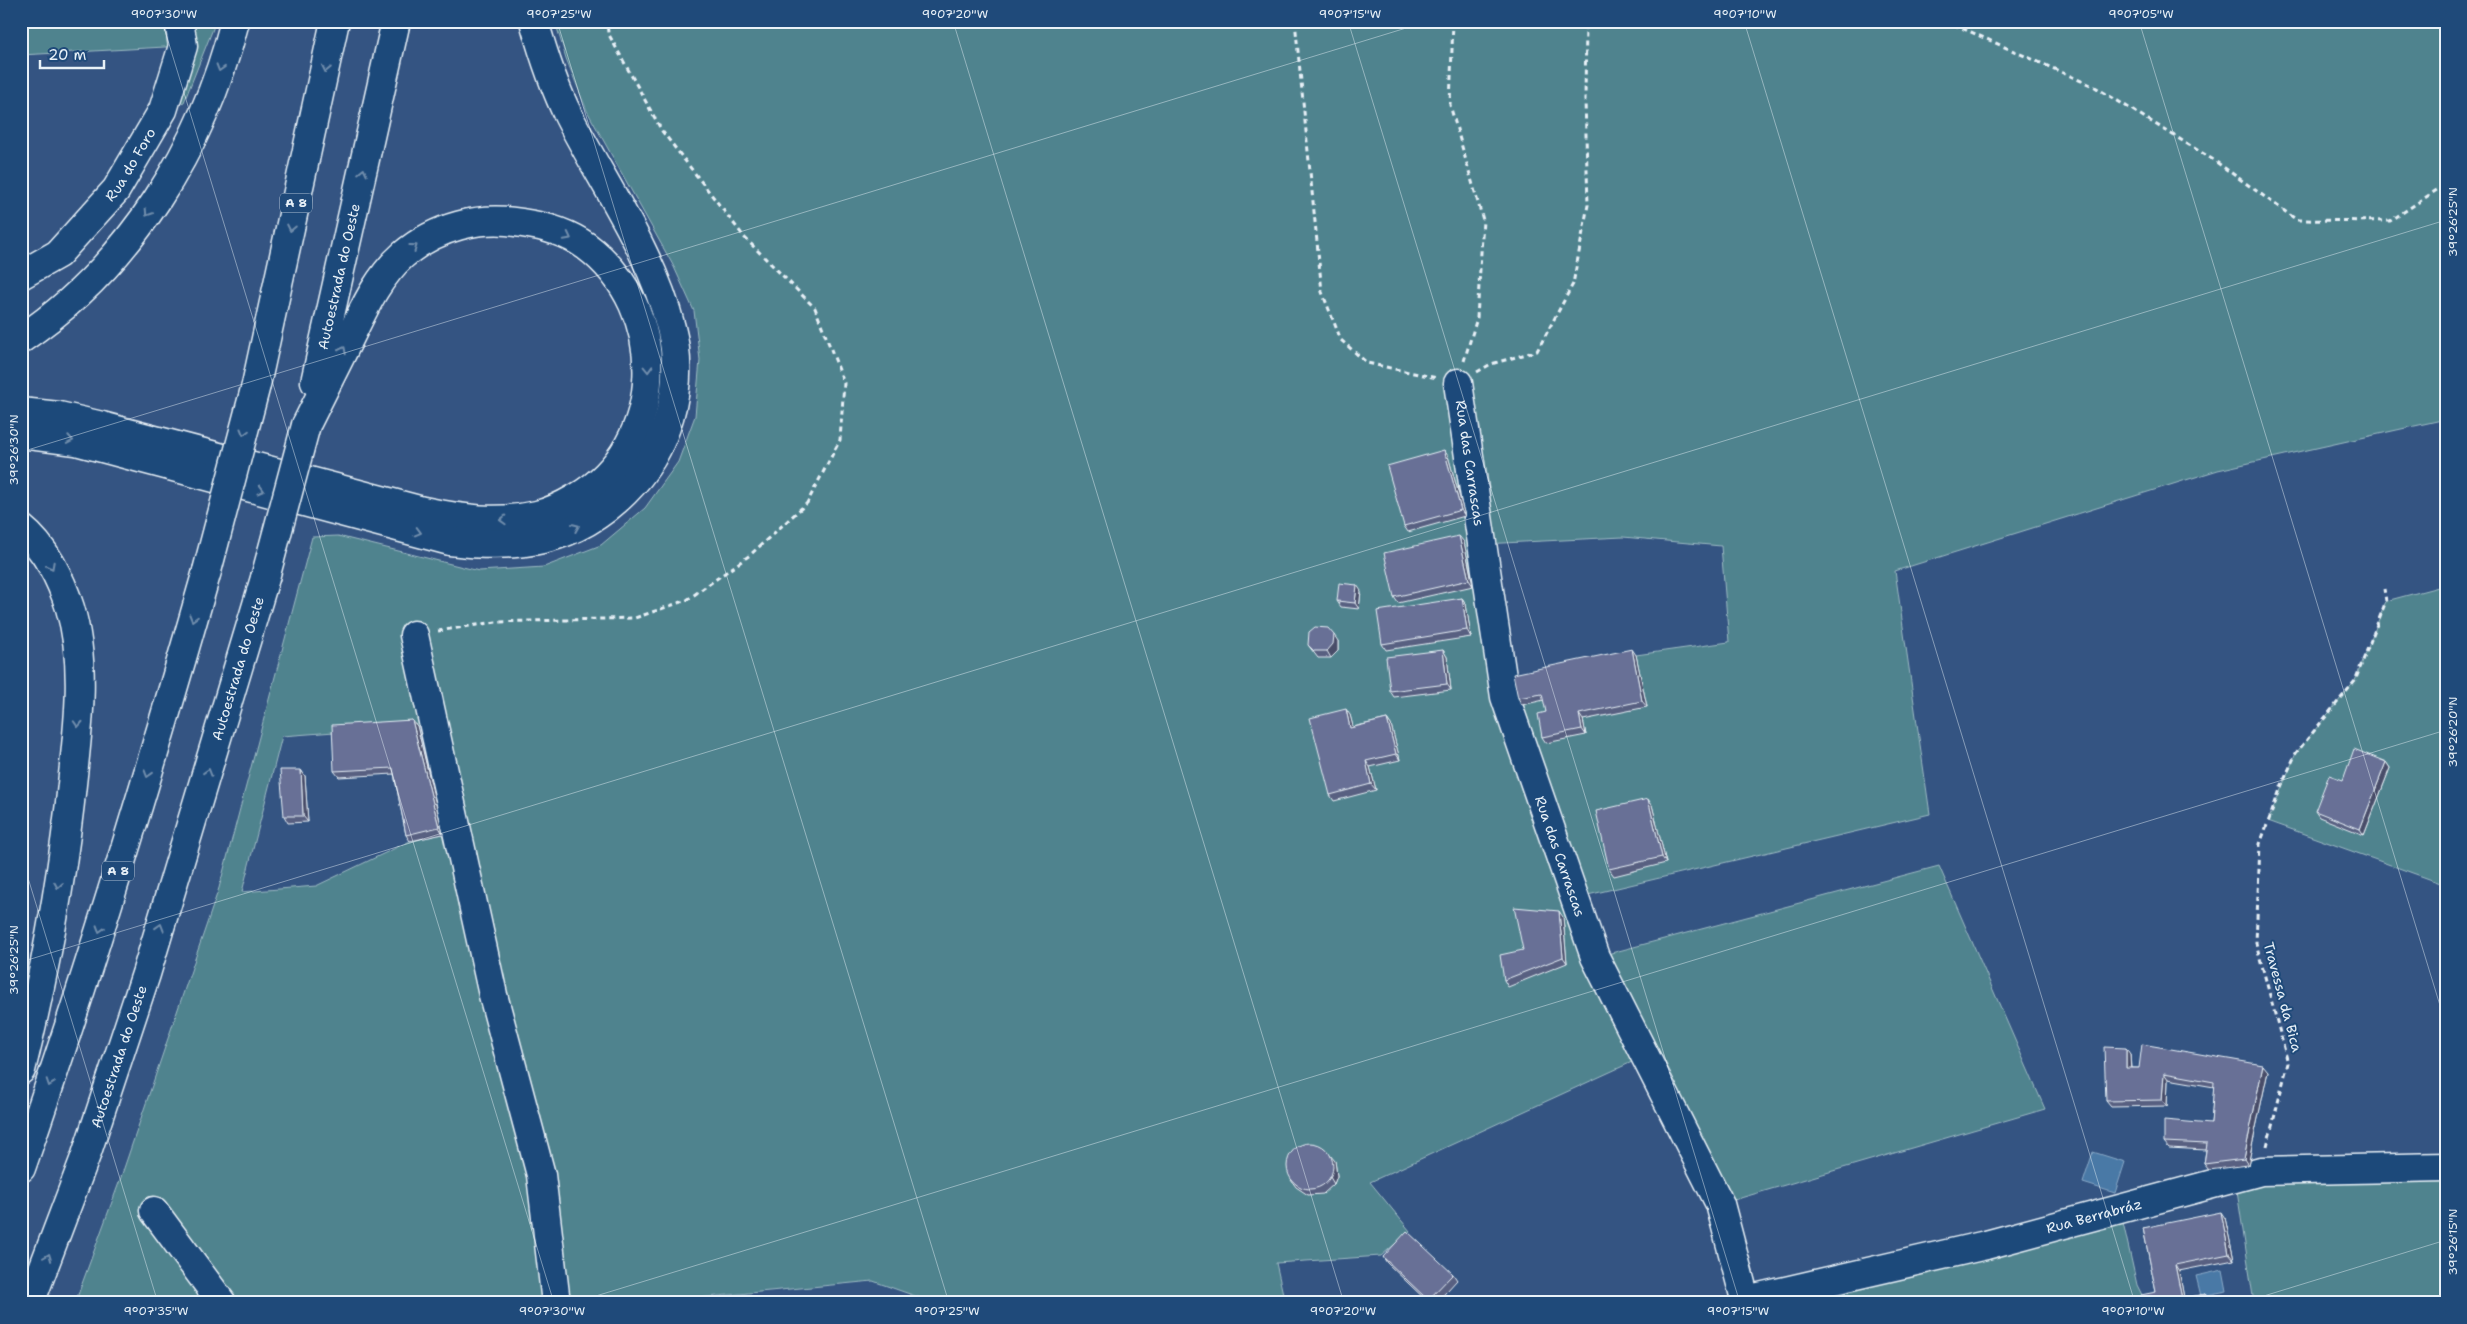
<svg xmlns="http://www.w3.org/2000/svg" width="2467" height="1324" font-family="'Shantell Sans',sans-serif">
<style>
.green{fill:#50838e;stroke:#9cbac3;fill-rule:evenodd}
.water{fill:#4a79a6;stroke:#89a9c7}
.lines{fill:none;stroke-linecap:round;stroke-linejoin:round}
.minor-casing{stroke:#e8f1f8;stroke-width:31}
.highway-casing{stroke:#e8f1f8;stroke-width:31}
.path{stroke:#e8f1f8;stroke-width:3;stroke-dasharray:5 4;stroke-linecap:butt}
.minor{stroke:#1f4a7a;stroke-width:28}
.highway{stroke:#1f4a7a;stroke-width:28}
.highway-bridge-casing{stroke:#e8f1f8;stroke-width:31;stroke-linecap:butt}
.highway-bridge{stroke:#1f4a7a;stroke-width:28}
.wall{fill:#596081;stroke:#e8f1f8}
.shaded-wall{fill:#484e69;stroke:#e8f1f8}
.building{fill:#677096;stroke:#e8f1f8}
.oneway{stroke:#6f8dac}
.ticks{fill:none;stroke:#e8f1f8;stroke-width:1;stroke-opacity:0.45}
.labels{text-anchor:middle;stroke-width:4;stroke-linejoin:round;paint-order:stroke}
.shield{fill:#1f4a7a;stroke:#acbfd2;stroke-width:1}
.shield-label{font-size:12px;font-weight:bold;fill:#e8f1f8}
.street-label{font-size:14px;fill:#e8f1f8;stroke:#1f4a7a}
.neatline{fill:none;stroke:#e8f1f8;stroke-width:2}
.ticks-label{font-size:12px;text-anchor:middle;fill:#e8f1f8}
</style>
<rect width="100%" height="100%" fill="#345482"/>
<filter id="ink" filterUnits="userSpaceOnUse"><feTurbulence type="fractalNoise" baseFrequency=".02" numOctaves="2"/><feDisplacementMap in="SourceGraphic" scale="10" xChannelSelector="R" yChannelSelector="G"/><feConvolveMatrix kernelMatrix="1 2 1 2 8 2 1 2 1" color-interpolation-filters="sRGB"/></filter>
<g filter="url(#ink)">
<g class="green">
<polygon points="21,21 216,21 184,102 163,110 183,46 21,55"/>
<path d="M555,21h1891v398l-228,51 -323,101 35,243 -355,84 21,59 343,-91 106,243 -325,95 -75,-148 -275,126 40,49 -29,25 -105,7 9,40h-350l-62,-22 -227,22h-571l45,-123 99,-292 93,-351 26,-1 141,35 65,-4 57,-22 44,-37 33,-46 17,-46 5,-56 -6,-49 -20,-44 -87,-156 -21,-53zM1623,537l98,9 8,96 -93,13 -133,24 -20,-135zM426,725l17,109 -33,7 -94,45 -74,6 40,-156z"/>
<polygon points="2446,585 2446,885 2268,821 2296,753 2355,681 2386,601"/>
<polygon points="2446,1167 2446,1303 2254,1303 2235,1178"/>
<polygon points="2120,1209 2137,1285 2146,1303 1746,1303"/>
</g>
<g class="water">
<polygon points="2093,1152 2125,1162 2115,1193 2083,1183"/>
<polygon points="2223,1270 2227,1291 2201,1296 2196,1276"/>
</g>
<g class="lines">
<defs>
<g id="minor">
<path id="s1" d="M21,275l37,-21 58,-64 47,-80 20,-64 -4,-25"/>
<path id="s2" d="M1458,383l47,314 90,260 125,247 26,99"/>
<polyline points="414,635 493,995 541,1175 556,1303"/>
<polyline points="154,1211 222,1303"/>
<path id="s3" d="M1746,1300l240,-55 275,-74 185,-4"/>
</g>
<g id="highway">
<path d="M21,339c109,-73 182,-192 214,-318"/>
<path id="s4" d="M315,382l81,-361"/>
<polyline points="256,385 335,21"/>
<path d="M21,412l38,4 43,10 321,85c38,8 75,13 114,4 13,-3 27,-10 39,-17 93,-53 94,-190 10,-252 -18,-13 -42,-20 -64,-23 -42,-8 -86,4 -119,32 -26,23 -40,56 -55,86 -14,28 -28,56 -42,84"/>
<path d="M21,434l55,7 374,100c69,8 124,2 175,-49 42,-41 61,-106 46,-164 -18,-74 -67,-143 -102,-211 -15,-30 -26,-64 -35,-96"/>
<path d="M21,528c24,19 40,51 49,80 16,53 9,113 3,167 -10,99 -28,198 -52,295"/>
<path d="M21,1168c69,-197 129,-397 186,-597"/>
<path id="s5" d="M30,1303l56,-148 60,-181 119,-396"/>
</g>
</defs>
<use href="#minor" class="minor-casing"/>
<use href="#highway" class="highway-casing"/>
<g class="path">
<polyline points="1295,21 1322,292 1341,340 1367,363 1437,378"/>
<polyline points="1453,21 1450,105 1483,220 1477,318 1464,361"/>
<polyline points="1946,21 2095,87 2212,159 2297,220 2390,221 2446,184"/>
<polyline points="1477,372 1491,364 1537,351 1573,284 1588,205 1585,100 1586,21"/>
<polyline points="438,631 496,622 635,618 687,600 750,555 807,503 840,440 844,383 815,308 745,238 662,131 608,33 607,21"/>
<polyline points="2267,1146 2288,1063 2256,943 2260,844 2281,787 2296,753 2355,681 2386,601 2384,589"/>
</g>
<use href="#minor" class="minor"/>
<use href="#highway" class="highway"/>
<defs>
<g id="highway-bridge">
<polyline points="207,571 256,385"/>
<polyline points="265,578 306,425"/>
</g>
</defs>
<use href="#highway-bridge" class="highway-bridge-casing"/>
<use href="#highway-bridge" class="highway-bridge"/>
</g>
<g class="wall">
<polygon points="1448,456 1465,516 1408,532 1404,526"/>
<polygon points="1464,542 1473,586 1398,603 1394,597"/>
<polygon points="1361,591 1359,609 1341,607 1337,601"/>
<polygon points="1462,598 1466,604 1471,637 1386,650 1382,644"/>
<polygon points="1338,641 1338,651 1331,658 1318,658 1308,645"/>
<polygon points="1443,650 1447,657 1451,690 1394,697 1390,691"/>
<polygon points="1636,655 1647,707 1583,720 1586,735 1546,743 1542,737 1546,712 1544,700 1522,705 1518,698"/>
<polygon points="1350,715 1353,727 1387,719 1391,725 1400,760 1370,767 1376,790 1334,801 1330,795"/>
<polygon points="412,720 417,726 443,834 410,841 406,835 394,774 339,777 334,771"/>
<polygon points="2386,762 2390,768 2364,835 2319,817 2315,811"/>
<polygon points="301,770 305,776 308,822 288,823 284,816"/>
<polygon points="1652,805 1666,863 1614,876 1609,869"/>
<polygon points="1563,917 1567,963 1508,987 1504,980 1523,950"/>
<polygon points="2130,1054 2131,1068 2268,1071 2248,1165 2209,1170 2204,1164 2206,1150 2169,1148 2164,1142 2211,1124 2214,1087 2168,1079 2167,1106 2111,1107 2106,1101"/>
<polygon points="1335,1161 1337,1176 1334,1184 1323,1194 1308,1195 1296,1187 1291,1180"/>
<polygon points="2225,1218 2234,1260 2179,1271 2184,1298 2206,1294 2210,1300 2211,1303 2144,1303 2156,1292 2143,1228"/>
<polygon points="1383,1257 1453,1274 1457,1280 1436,1303 1429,1303 1387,1263"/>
</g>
<g class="shaded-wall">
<polygon points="1444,450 1448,456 1465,516 1461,510"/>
<polygon points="1459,536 1464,542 1473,586 1469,580"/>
<polygon points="1357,585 1361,591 1359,609 1355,603"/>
<polygon points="1462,598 1466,604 1471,637 1467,630"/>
<polygon points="1334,635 1338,641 1338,651 1331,658 1327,651"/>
<polygon points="1632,649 1636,655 1647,707 1642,701"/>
<polygon points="1443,650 1447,657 1451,690 1447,684"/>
<polygon points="1346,709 1350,715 1355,734 1350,728"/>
<polygon points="1579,714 1583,720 1586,735 1582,729"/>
<polygon points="1387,719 1391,725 1400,760 1396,754"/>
<polygon points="412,720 417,726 443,834 439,827"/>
<polygon points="1366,761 1370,767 1376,790 1371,784"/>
<polygon points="2386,762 2390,768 2364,835 2360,829"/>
<polygon points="301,770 305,776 308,822 303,816"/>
<polygon points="1648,799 1652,805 1666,863 1662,857"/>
<polygon points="1559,911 1563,917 1567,963 1563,957"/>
<polygon points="2126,1048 2130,1054 2131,1074 2126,1068"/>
<polygon points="2263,1065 2268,1071 2248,1165 2244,1159"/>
<polygon points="2164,1073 2168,1079 2167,1106 2162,1100"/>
<polygon points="1330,1155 1335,1161 1337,1176 1334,1184 1330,1177"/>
<polygon points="2221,1212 2225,1218 2234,1260 2229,1254"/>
<polygon points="2175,1265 2179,1271 2185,1303 2182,1299"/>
<polygon points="2206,1294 2210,1300 2211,1303 2208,1303"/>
</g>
<g class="building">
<polygon points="1444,450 1461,510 1404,526 1387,466"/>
<polygon points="1459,536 1469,580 1394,597 1384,553"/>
<polygon points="1339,583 1357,585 1355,603 1337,601"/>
<polygon points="1462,598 1467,630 1382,644 1377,611"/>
<polygon points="1315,627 1328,628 1334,635 1333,644 1327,651 1314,651 1308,645 1309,632"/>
<polygon points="1632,649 1642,701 1579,714 1582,729 1542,737 1538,714 1546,712 1542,694 1518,698 1513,674"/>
<polygon points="1443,650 1447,684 1390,691 1386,657"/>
<polygon points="1346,709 1350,728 1387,719 1396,754 1366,761 1371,784 1330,795 1310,718"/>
<polygon points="412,720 439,827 406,835 393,768 334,771 332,725"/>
<polygon points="2354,749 2386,762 2360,829 2315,811 2329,775 2343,780"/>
<polygon points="280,770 301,770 303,816 284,816"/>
<polygon points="1648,799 1662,857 1609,869 1596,811"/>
<polygon points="1514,907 1559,911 1563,957 1504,980 1500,955 1523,950"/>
<polygon points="2142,1044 2263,1065 2244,1159 2204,1164 2207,1144 2164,1142 2164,1120 2211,1124 2214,1082 2164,1073 2162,1100 2106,1101 2104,1047 2126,1048 2126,1068 2139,1068"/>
<circle cx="1310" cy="1166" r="23"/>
<polygon points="2221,1212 2229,1254 2175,1265 2182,1299 2206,1294 2208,1303 2144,1303 2141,1295 2156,1292 2143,1228"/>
<polygon points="1407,1231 1453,1274 1428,1300 1383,1257"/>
</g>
<defs><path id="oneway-chevron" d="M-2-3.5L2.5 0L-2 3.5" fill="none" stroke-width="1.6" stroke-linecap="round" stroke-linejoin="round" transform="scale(1.25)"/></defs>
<g class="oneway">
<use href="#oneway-chevron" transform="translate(220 68) rotate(107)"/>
<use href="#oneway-chevron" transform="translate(326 69) rotate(102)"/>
<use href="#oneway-chevron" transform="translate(363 172) rotate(-77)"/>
<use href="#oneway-chevron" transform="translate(148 213) rotate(123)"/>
<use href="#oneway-chevron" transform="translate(291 228) rotate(102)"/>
<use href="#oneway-chevron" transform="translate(568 237) rotate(27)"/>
<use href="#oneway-chevron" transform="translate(414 247) rotate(-36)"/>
<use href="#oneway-chevron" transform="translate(343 350) rotate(-63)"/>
<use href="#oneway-chevron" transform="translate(648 369) rotate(88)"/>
<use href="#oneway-chevron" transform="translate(244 432) rotate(105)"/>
<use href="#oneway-chevron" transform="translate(70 440) rotate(10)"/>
<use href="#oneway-chevron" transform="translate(261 490) rotate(15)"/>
<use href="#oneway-chevron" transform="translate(503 520) rotate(178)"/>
<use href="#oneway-chevron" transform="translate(576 527) rotate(-23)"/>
<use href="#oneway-chevron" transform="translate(418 532) rotate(15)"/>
<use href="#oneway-chevron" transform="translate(51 566) rotate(62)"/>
<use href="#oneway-chevron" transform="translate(193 618) rotate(106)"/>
<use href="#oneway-chevron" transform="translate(78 724) rotate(93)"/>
<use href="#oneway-chevron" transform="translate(208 772) rotate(-73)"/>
<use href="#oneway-chevron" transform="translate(148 774) rotate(107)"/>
<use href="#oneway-chevron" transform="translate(58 885) rotate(99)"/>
<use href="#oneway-chevron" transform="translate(160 927) rotate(-73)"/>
<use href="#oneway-chevron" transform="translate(100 929) rotate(107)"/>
<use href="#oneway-chevron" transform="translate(50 1083) rotate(109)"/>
<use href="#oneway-chevron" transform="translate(48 1257) rotate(-69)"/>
</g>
</g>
<path class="ticks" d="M162,21l392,1282M557,21l392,1282M953,21l391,1282M1348,21l392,1282M1744,21l391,1282M2139,21l307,1004M21,452l1408,-431M21,855l137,448M21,962l2425,-742M573,1303l1873,-573M2241,1303l205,-63"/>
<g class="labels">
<g class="shield">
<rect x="280" y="193.5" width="32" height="19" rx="4"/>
<rect x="102" y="861.5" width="32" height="19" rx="4"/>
</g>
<g class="shield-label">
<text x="296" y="207">A 8</text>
<text x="118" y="875">A 8</text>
</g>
<g class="street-label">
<text dy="5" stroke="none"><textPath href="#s1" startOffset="158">Rua do Foro</textPath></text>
<text dy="5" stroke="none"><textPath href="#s4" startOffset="108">Autoestrada do Oeste</textPath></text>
<text dy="5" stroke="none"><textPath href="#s2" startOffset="81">Rua das Carrascas</textPath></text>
<text dy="5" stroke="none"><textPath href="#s5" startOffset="668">Autoestrada do Oeste</textPath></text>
<text dy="5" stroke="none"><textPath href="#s2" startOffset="486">Rua das Carrascas</textPath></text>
<text transform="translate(2283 997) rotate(75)" y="5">Travessa da Bica</text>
<text dy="5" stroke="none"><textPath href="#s5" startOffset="262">Autoestrada do Oeste</textPath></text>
<text dy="5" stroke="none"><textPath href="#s3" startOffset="358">Rua Berrabráz</textPath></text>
</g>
</g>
<rect width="2467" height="1324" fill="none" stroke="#1f4a7a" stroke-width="55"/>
<path d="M40 60v8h64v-8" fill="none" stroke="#e8f1f8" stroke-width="2.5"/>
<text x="48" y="60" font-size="15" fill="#e8f1f8" stroke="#1f4a7a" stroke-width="4" paint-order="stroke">20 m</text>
<rect x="28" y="28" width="2412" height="1268" class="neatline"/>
<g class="ticks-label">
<text x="164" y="18">9°07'30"W</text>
<text x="559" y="18">9°07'25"W</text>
<text x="955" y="18">9°07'20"W</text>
<text x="1350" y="18">9°07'15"W</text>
<text x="1745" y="18">9°07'10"W</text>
<text x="2141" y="18">9°07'05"W</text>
<text transform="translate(2453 222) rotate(-90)" y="4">39°26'25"N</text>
<text transform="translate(14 450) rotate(-90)" y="4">39°26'30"N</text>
<text transform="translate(2453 732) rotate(-90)" y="4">39°26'20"N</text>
<text transform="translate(14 960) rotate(-90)" y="4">39°26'25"N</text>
<text transform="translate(2453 1242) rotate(-90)" y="4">39°26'15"N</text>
<text x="156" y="1315">9°07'35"W</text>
<text x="552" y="1315">9°07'30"W</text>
<text x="947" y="1315">9°07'25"W</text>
<text x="1343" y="1315">9°07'20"W</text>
<text x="1738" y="1315">9°07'15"W</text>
<text x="2133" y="1315">9°07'10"W</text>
</g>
</svg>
